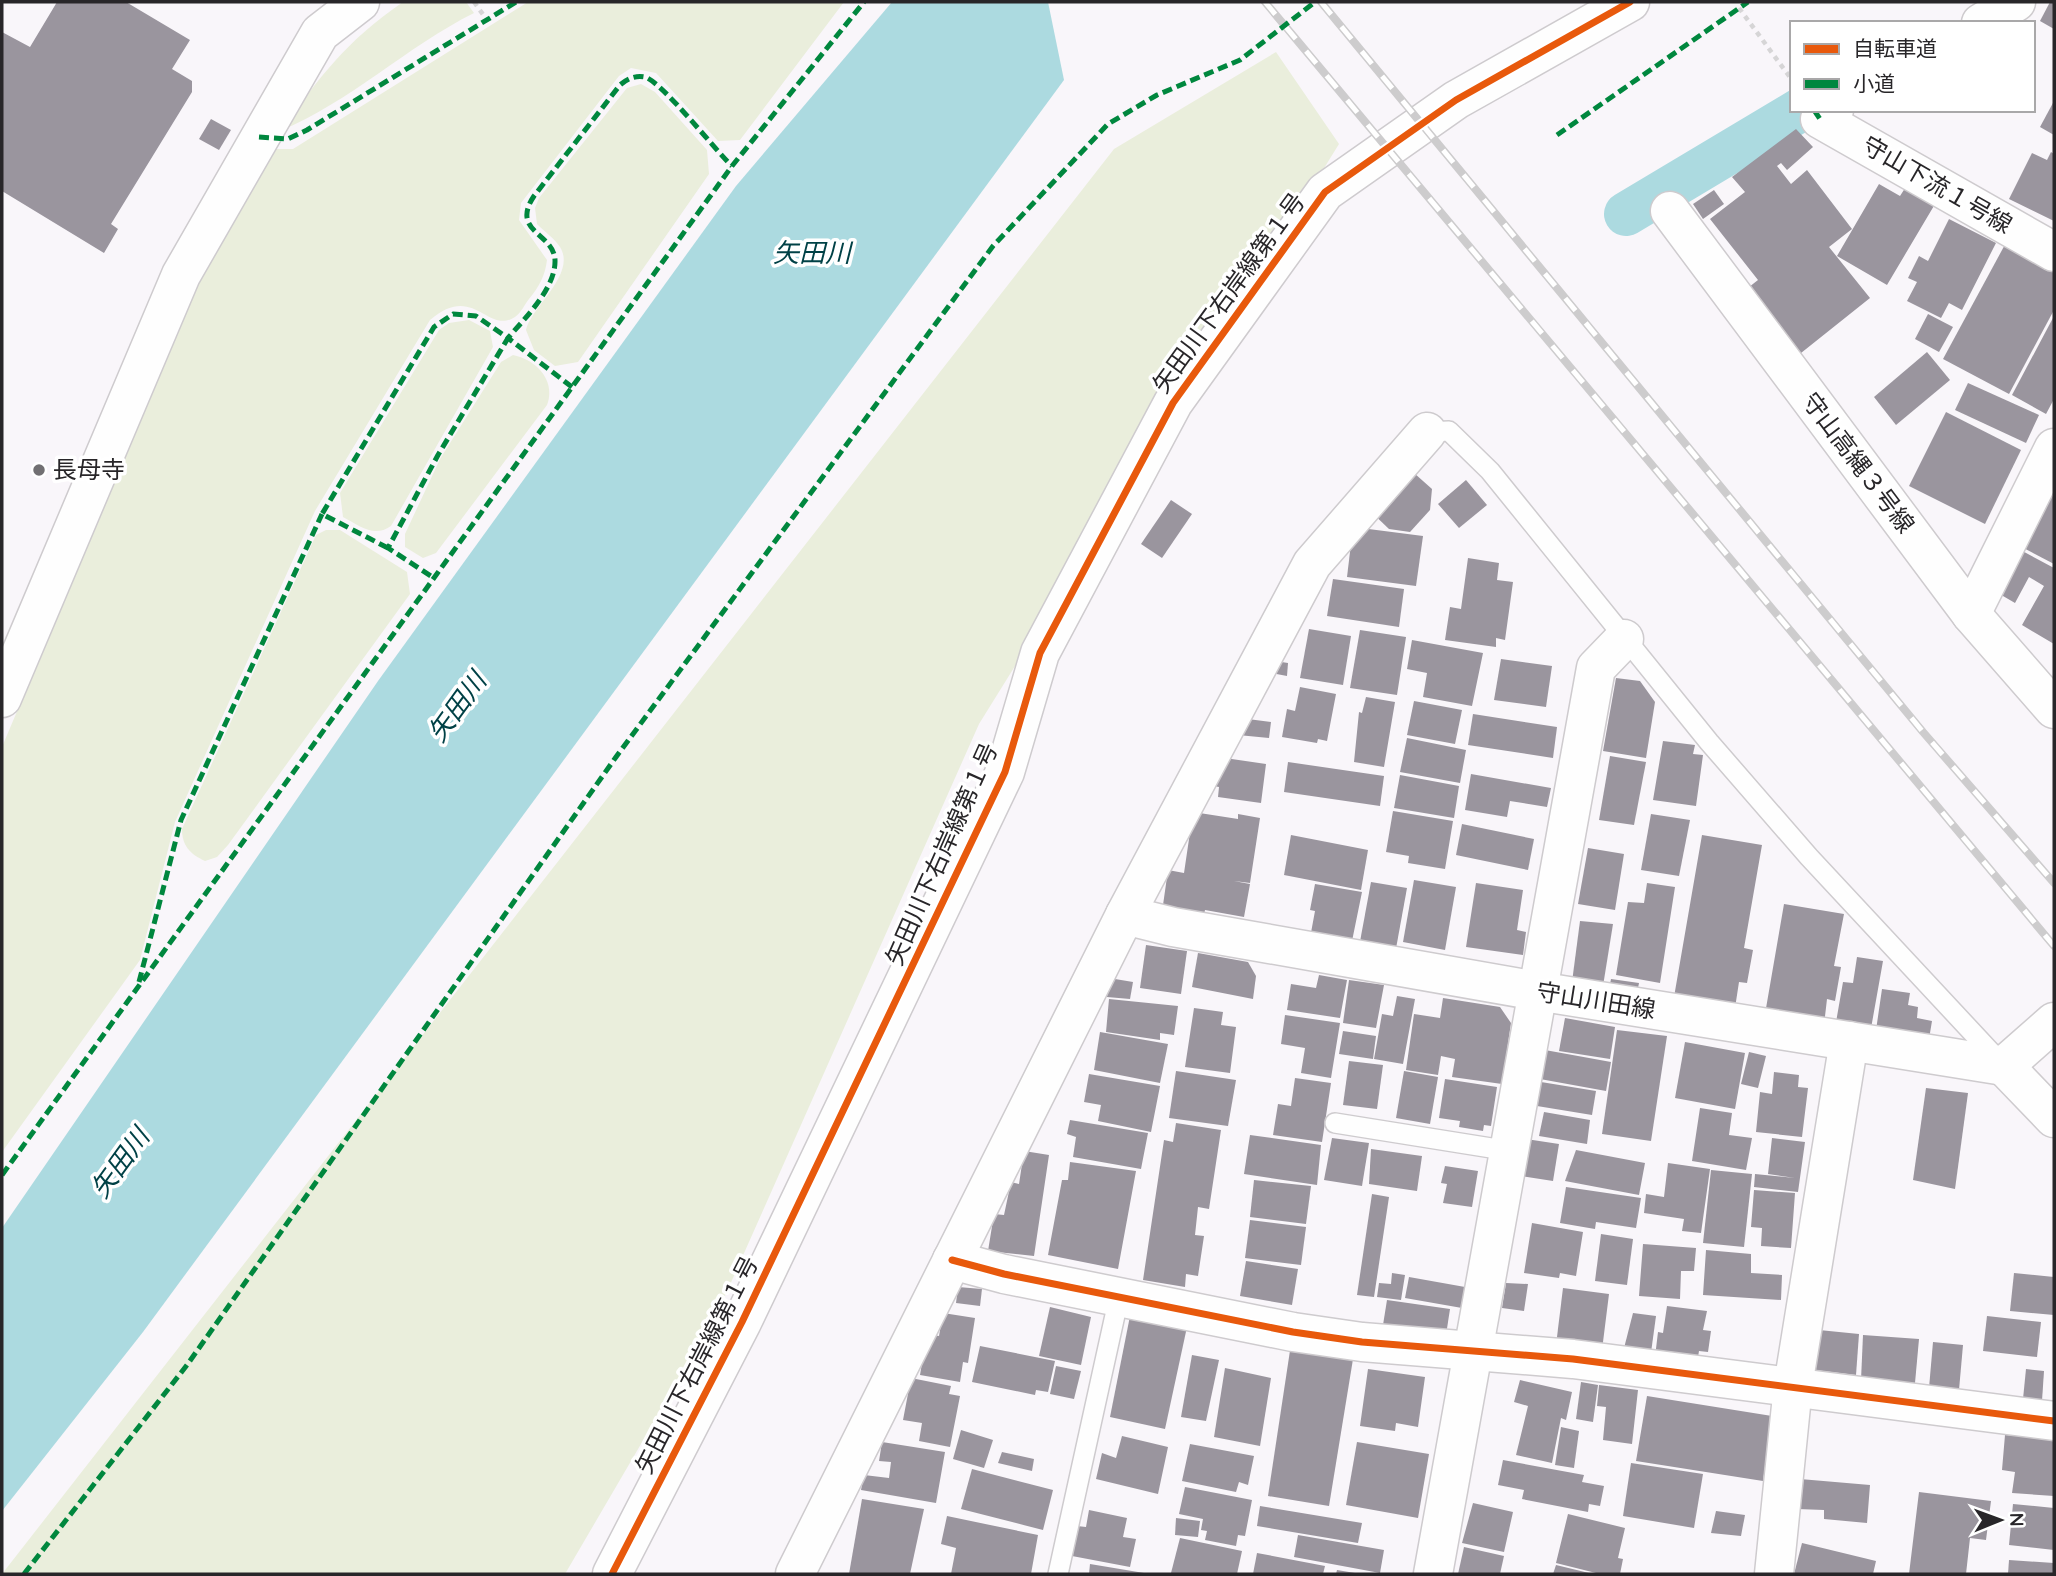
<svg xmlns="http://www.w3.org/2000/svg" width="2056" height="1576" font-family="Quicksand,'Noto Sans JP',sans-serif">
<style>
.green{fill:#eaeedc}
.water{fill:#acdae0}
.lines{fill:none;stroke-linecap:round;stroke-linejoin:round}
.canal{stroke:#acdae0;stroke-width:44}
.building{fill:#9a959e}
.service-casing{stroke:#cecbce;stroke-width:22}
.minor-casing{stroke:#cecbce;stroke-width:41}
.tertiary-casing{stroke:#cecbce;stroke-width:41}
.path{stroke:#d6d5d6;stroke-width:4.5;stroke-dasharray:5 5;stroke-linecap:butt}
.service{stroke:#fefefe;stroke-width:19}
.minor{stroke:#fefefe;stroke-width:38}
.tertiary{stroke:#fefefe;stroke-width:38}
.rail-casing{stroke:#cdcccd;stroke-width:8}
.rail{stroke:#fff;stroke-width:5;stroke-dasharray:16;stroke-linecap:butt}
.quiet{stroke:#00873e;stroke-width:5;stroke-dasharray:10 5;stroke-linecap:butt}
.cycleway-casing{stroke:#fff;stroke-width:11}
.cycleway{stroke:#e8590c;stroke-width:7}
.poi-dot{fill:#716f72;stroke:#fff;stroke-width:2.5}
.labels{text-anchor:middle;stroke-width:7;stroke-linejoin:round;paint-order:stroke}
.street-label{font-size:24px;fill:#282629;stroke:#fff}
.poi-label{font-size:24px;fill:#282629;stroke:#fff;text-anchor:start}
.water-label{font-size:26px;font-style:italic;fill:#004146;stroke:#fff}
</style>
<rect width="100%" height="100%" fill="#f9f6fa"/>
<g class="green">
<path d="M403,2h63l8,11c-68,34 -124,89 -194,118 42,-56 65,-89 123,-129z"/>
<path d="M528,2h316l-104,138 -22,1 -62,-68 -25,-5 -12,8 -98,127 -2,17 28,40c-2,16 -8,27 -18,39 -4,5 -8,14 -14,18 -28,18 -41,-35 -85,3l-115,191 -140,311 -35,138 -138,192v-405l197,-467 74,-131h20z"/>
<polygon points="1276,52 1339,144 979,724 717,1314 565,1574 2,1574 1114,149"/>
<path d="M641,84l14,8 52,58 2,24 -131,188 -23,4 -21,-16 -8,-20c5,-23 51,-56 34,-83 -5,-8 -16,-16 -23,-23l-2,-16 4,-10 88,-110z"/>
<path d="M469,320l21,11 3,16 -102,179c-17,12 -31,0 -48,-9l-3,-24 99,-163 10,-7z"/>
<path d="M513,355c24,5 43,26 34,50l-111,148 -13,5 -18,-11v-13l35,-75 61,-97z"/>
<path d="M326,530h14l67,42 3,22 -182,251 -11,12 -12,4c-15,-7 -23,-15 -23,-32l134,-294z"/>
</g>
<polygon class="water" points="892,2 1048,2 1064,80 143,1332 2,1511 2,1228 378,681 736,186"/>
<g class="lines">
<polyline class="canal" points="1626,214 1800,110"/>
</g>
<g class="building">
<polygon points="57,2 126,2 190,40 172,69 192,81 192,92 111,224 118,229 104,253 2,191 2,32 30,47"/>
<polygon points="2050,2 2054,2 2054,29 2040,21"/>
<polygon points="2054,101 2054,135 2040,127"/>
<polygon points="211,119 231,130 219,150 199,139"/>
<polygon points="1796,129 1813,147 1787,170 1781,163 1777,166 1791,184 1807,170 1852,229 1829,247 1870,298 1796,357 1744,291 1758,280 1710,219 1745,192 1732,177"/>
<polygon points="2051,152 2054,154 2054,221 2009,199 2032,153 2047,160"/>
<polygon points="1909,182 1938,199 1887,285 1837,256 1879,184 1900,196"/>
<polygon points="1714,190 1724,204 1703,219 1693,204"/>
<polygon points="1949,219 1996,243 1962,310 1949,303 1941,318 1907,301 1917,282 1908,278 1919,256 1928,261"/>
<polygon points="2008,239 2054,264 2054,310 2009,394 1943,359"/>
<polygon points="1928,314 1953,327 1939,352 1915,339"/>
<polygon points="2054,316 2054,399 2046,414 2012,395"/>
<polygon points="1927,352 1950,380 1896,425 1874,397"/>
<polygon points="1968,383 2039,415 2026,443 1955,410"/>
<polygon points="1946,412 2021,450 1985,524 1909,486"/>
<polygon points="1405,465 1432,489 1430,510 1410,532 1389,529 1366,507"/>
<polygon points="2054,471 2054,564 2016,544"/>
<polygon points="1466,480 1487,505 1459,528 1438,504"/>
<polygon points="1171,500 1192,514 1162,558 1141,544"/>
<polygon points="1353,527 1423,536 1416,586 1347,577"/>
<polygon points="2015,547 2054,568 2054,644 2022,625 2044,586 2029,577 2015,603 1991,589"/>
<polygon points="1468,558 1499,563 1497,580 1513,582 1505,640 1496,638 1496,647 1445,640 1450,607 1461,609"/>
<polygon points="1333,579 1404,589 1399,627 1327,616"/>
<polygon points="1309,629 1351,636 1343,685 1300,678"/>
<polygon points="1360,630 1406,637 1397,695 1350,688"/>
<polygon points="1412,640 1483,653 1472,706 1423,697 1427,673 1407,669"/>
<polygon points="1262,659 1288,663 1287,676 1260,671"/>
<polygon points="1501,659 1552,666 1546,707 1494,700"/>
<polygon points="1616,678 1640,681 1655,702 1646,758 1603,751"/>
<polygon points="1300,687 1336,694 1327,741 1318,739 1317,743 1282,737 1287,709 1295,711"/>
<polygon points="1366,697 1395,702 1384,767 1354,762 1359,712 1362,713"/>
<polygon points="1414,701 1462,710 1455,744 1407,735"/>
<polygon points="1473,714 1557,727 1553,758 1468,745"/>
<polygon points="1240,718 1271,722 1269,738 1238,735"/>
<polygon points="1407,738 1466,750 1460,783 1400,772"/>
<polygon points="1663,741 1695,745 1693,754 1703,755 1696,806 1653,800"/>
<polygon points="1610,756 1646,762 1634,825 1599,820"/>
<polygon points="1218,757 1266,764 1261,803 1218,797 1219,787 1214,786"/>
<polygon points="1288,762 1384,776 1380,806 1284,792"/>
<polygon points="1471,774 1551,788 1547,807 1510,801 1507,817 1465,810"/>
<polygon points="1400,775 1459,786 1454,818 1394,808"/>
<polygon points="1393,811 1453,821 1445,869 1408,863 1409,856 1386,852"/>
<polygon points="1193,812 1238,819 1238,814 1260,818 1250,883 1234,881 1250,884 1244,917 1205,910 1203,919 1162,912 1168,870 1184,873"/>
<polygon points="1651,814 1690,820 1679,876 1641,870"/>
<polygon points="1462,824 1534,839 1528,870 1456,855"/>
<polygon points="1291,835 1368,850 1361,890 1284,875"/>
<polygon points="1702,835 1762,845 1744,948 1753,950 1747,983 1739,982 1735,1008 1674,997"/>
<polygon points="1588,848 1624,854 1615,910 1578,904"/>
<polygon points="1414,880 1456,887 1445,950 1403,942"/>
<polygon points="1371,882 1407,888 1395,954 1359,947"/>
<polygon points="1476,883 1523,890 1517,930 1526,932 1523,955 1466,947"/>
<polygon points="1647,883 1675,887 1660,983 1616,975 1628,902 1644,903"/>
<polygon points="1315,884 1362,892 1351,946 1310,938 1315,911 1310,910"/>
<polygon points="1784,904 1844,914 1834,966 1841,967 1835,1001 1827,999 1824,1025 1765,1014"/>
<polygon points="1580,921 1613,924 1603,986 1572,982"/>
<polygon points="1146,945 1187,951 1181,994 1140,988"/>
<polygon points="1198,953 1248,962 1256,976 1253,999 1192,987"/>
<polygon points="1857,957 1883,961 1870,1034 1835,1028 1843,982 1853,983"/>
<polygon points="1319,975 1347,980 1340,1018 1287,1010 1291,984 1316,988"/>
<polygon points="1109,978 1133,982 1130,999 1107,997"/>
<polygon points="1611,979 1639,983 1637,993 1609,989"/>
<polygon points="1349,980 1384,985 1376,1028 1343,1023"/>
<polygon points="1882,989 1910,993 1908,1005 1918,1007 1917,1018 1932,1021 1928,1045 1875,1037"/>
<polygon points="1397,996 1415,999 1403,1064 1374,1059 1382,1014 1393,1016"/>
<polygon points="1443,998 1500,1007 1511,1023 1502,1084 1452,1077 1455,1059 1441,1056 1438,1075 1406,1070 1414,1014 1440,1018"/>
<polygon points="1109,999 1178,1006 1174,1035 1160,1033 1160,1040 1106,1032"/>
<polygon points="1194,1008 1223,1012 1221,1025 1236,1027 1230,1073 1185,1067"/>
<polygon points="1285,1015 1340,1023 1331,1078 1301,1073 1305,1048 1281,1044"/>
<polygon points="1565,1018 1615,1027 1610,1059 1559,1051"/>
<polygon points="1617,1030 1667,1036 1651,1141 1602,1134"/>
<polygon points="1343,1031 1376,1036 1373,1059 1339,1054"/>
<polygon points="1100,1032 1168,1044 1160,1083 1094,1070"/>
<polygon points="1685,1042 1745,1053 1735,1109 1675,1098"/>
<polygon points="1545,1050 1611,1062 1606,1091 1540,1079"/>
<polygon points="1749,1052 1766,1056 1758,1088 1741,1084"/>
<polygon points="1349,1061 1383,1065 1377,1109 1343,1105"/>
<polygon points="1176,1071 1236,1080 1228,1126 1169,1118"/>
<polygon points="1404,1071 1438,1077 1430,1124 1396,1118"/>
<polygon points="1774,1072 1799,1075 1798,1087 1808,1088 1802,1137 1756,1132 1760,1092 1772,1094"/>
<polygon points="1089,1074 1160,1086 1151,1132 1098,1121 1101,1105 1084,1102"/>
<polygon points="1295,1078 1331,1083 1322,1142 1273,1135 1278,1104 1291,1106"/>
<polygon points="1445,1079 1497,1087 1491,1126 1484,1125 1483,1131 1459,1127 1460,1121 1439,1118"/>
<polygon points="1541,1082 1596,1091 1592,1115 1537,1106"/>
<polygon points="1926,1088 1968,1093 1955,1189 1913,1180"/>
<polygon points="1700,1108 1732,1113 1729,1135 1752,1138 1746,1170 1692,1161"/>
<polygon points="1544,1112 1590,1120 1587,1144 1539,1136"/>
<polygon points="1070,1120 1148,1133 1141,1169 1073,1157 1076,1137 1067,1134"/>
<polygon points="1176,1123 1221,1130 1209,1209 1198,1207 1195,1235 1204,1236 1198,1276 1186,1274 1185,1287 1143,1280 1164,1140 1173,1142"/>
<polygon points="1250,1135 1321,1145 1317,1185 1244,1174"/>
<polygon points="1332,1138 1369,1143 1362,1186 1324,1180"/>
<polygon points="1772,1138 1805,1142 1798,1192 1754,1187 1755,1174 1795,1178 1768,1174"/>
<polygon points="1526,1139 1559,1144 1553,1181 1521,1176"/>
<polygon points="1371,1149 1422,1156 1417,1191 1369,1184"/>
<polygon points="1576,1150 1645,1163 1639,1195 1565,1181"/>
<polygon points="1024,1151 1049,1155 1034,1256 988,1251 994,1214 1004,1215 1011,1182 1019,1184"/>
<polygon points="1070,1162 1136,1171 1118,1269 1048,1255 1062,1180 1068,1180"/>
<polygon points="1668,1163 1710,1169 1701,1233 1682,1231 1684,1219 1644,1213 1646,1194 1664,1197"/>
<polygon points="1445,1166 1478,1171 1472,1207 1443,1203 1447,1184 1441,1183"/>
<polygon points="1711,1170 1752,1174 1744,1247 1703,1243"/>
<polygon points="1254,1180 1311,1186 1306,1224 1250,1217"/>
<polygon points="1566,1187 1641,1198 1636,1228 1596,1222 1595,1229 1560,1223"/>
<polygon points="1754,1190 1795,1193 1791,1248 1761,1246 1762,1228 1751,1227"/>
<polygon points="1372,1194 1389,1197 1374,1297 1357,1295"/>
<polygon points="1250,1220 1306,1227 1301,1265 1245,1258"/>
<polygon points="1532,1223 1583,1232 1576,1276 1560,1273 1559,1278 1524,1273"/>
<polygon points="1601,1234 1633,1239 1627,1285 1595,1281"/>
<polygon points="1643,1244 1696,1248 1694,1271 1681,1271 1680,1299 1639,1296"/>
<polygon points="1706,1250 1751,1254 1751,1273 1782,1275 1781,1300 1703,1295"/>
<polygon points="1246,1261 1298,1269 1292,1305 1240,1296"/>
<polygon points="1392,1273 1405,1275 1401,1300 1377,1297 1379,1283 1391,1284"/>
<polygon points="2014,1273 2054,1277 2054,1315 2010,1311"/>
<polygon points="1409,1277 1465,1287 1462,1308 1405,1298"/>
<polygon points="1506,1283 1528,1284 1524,1311 1502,1308"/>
<polygon points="958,1287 982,1289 980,1306 956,1303"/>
<polygon points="1563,1288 1609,1294 1602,1350 1556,1345"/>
<polygon points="1387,1300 1450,1309 1446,1335 1383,1325"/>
<polygon points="1667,1306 1707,1311 1703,1330 1711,1331 1708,1352 1699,1351 1697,1363 1655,1357 1658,1332 1663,1333"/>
<polygon points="1050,1307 1091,1317 1081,1365 1039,1356"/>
<polygon points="943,1313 975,1318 968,1363 963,1362 960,1382 920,1375 927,1334 939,1336"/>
<polygon points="1633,1313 1656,1316 1650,1360 1622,1356"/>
<polygon points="1130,1316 1187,1327 1165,1429 1110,1417"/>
<polygon points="1987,1316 2041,1322 2037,1357 1983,1351"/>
<polygon points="1819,1330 1859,1334 1856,1375 1815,1370"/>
<polygon points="1863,1335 1919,1339 1915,1383 1861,1380"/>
<polygon points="1933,1342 1963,1345 1959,1390 1929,1388"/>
<polygon points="1291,1344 1354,1353 1329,1506 1268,1496"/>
<polygon points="980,1346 1055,1361 1048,1392 1036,1390 1035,1395 972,1382"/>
<polygon points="1192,1355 1219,1360 1206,1421 1181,1417"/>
<polygon points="1056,1366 1081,1371 1074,1399 1050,1394"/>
<polygon points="1225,1368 1271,1378 1260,1446 1214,1437"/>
<polygon points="1368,1369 1425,1377 1418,1427 1396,1423 1395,1431 1360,1426"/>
<polygon points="2026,1369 2044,1371 2042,1401 2023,1399"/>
<polygon points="911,1378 951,1386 949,1394 960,1396 950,1447 919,1441 922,1423 903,1420"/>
<polygon points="1520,1380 1572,1392 1566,1420 1561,1418 1552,1463 1516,1455 1528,1406 1514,1402"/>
<polygon points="1581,1382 1598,1385 1593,1422 1576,1419"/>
<polygon points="1599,1385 1638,1390 1632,1444 1603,1440 1606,1407 1597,1406"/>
<polygon points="1647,1396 1772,1416 1763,1481 1636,1461"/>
<polygon points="1561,1427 1579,1431 1574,1468 1555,1465"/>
<polygon points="961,1430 993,1440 984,1468 953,1459"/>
<polygon points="2005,1435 2054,1439 2054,1496 2012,1493 2015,1472 2002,1470"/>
<polygon points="1122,1436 1168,1447 1158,1494 1096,1479 1102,1453 1116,1458"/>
<polygon points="882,1442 945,1452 936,1503 861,1490 864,1475 889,1478 891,1462 879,1461"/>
<polygon points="1357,1442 1429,1454 1418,1518 1346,1505"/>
<polygon points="1190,1444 1254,1456 1248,1485 1239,1482 1236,1492 1182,1481"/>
<polygon points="1002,1452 1034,1459 1032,1471 998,1463"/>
<polygon points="1503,1460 1584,1475 1582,1482 1604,1486 1600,1506 1589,1504 1588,1512 1522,1499 1524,1490 1498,1485"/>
<polygon points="1631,1463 1703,1474 1694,1528 1623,1516"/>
<polygon points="972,1469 1053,1490 1043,1530 961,1509"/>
<polygon points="1800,1479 1870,1485 1867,1523 1824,1519 1824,1510 1797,1509"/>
<polygon points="1185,1487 1252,1500 1245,1536 1238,1535 1236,1546 1205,1540 1207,1531 1201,1530 1203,1519 1179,1514"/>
<polygon points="1919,1492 1991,1501 1986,1540 1970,1538 1966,1574 1909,1574"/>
<polygon points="862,1499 924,1509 910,1574 849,1574"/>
<polygon points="1473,1503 1513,1512 1504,1552 1462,1543"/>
<polygon points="2013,1504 2054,1508 2054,1550 2009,1545"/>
<polygon points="1260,1506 1362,1523 1358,1543 1257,1526"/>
<polygon points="1089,1510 1127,1518 1123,1537 1136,1539 1130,1567 1072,1556 1077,1526 1086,1527"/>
<polygon points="1716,1511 1745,1515 1741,1536 1711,1533"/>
<polygon points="1568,1514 1625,1528 1618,1558 1623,1559 1620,1574 1600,1574 1556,1563"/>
<polygon points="947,1516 1038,1535 1031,1574 951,1574 956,1548 941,1544"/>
<polygon points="1176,1518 1200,1521 1198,1537 1175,1535"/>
<polygon points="1298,1535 1384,1550 1380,1573 1294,1557"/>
<polygon points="1180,1538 1242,1551 1237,1574 1171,1573"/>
<polygon points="1802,1543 1876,1561 1873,1574 1794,1574"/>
<polygon points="1464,1547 1504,1556 1500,1574 1458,1574"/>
<polygon points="1257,1553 1325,1566 1323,1574 1253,1574"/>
<polygon points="2009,1560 2054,1563 2054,1574 2008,1574"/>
<polygon points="1090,1564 1144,1573 1143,1574 1089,1574"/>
<polygon points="1556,1565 1589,1573 1589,1574 1553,1574"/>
<polygon points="1337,1570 1355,1573 1355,1574 1336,1574"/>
</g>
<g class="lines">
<defs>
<g id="service">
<polyline points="1427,432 1449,431 1490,471 1709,742 1809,857 2000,1062"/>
<polyline points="1335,1123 1510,1151"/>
<polyline points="1058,1574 1119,1297"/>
</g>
<g id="minor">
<polyline points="1981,23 2016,2"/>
<polyline points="1834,110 1820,119 2054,252"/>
<polyline points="1670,211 1971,614 2054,709"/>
<polyline points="1971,614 2054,448"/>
<polyline points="1125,915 1173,927 1537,991 2004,1066 2054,1022"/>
<polyline points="2004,1066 2054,1118"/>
<polyline points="952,1260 1004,1274 1293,1332 1362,1342 1573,1359 2054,1421"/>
<polyline points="612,1574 742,1322 1005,772 1040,653 1173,403 1325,192 1456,100 1630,2"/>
<polyline points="795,1574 1125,915 1312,564 1427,432"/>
<polyline points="1433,1574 1596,668 1624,639"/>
<polyline points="1774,1574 1793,1386 1849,1041"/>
</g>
<polyline id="tertiary" points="2,698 181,275 320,33 360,2"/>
</defs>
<use href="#service" class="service-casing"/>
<use href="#minor" class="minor-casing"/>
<use href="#tertiary" class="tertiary-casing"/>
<g class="path">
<polyline points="474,2 487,20"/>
<polyline points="1739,8 1792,80"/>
</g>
<use href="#service" class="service"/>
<use href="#minor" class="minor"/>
<use href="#tertiary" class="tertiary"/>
<defs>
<g id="rail">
<polyline points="1265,2 2054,946"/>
<polyline points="1321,2 1923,732 2054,883"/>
</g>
</defs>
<use href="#rail" class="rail-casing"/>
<use href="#rail" class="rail"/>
<g class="quiet">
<polyline points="1814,110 1820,119"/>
<polyline points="1557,135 1748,2"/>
<polyline points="259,137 288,139 307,130 516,2"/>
<path d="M572,387l-64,-49c17,-20 48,-50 47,-78 -1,-27 -45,-28 -21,-64l86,-111c7,-6 15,-10 25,-8 18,6 69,72 87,89"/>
<polyline points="388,548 322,514 434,327 453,314 476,316 508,338 438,455 388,548 434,578"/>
<polyline points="139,982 181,820 322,514"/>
<polyline points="2,1175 732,166 864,2"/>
<polyline points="24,1574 187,1365 616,757 993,246 1108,124 1157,95 1240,60 1315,2"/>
</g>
<defs>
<g id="cycleway">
<polyline points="952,1260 1004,1274 1293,1332 1362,1342 1573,1359 2054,1421"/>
<polyline points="612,1574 742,1322 1005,772 1040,653 1173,403 1325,192 1456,100 1630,2"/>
</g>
</defs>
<use href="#cycleway" class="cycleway-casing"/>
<use href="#cycleway" class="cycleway"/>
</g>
<circle class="poi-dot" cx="39" cy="470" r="7"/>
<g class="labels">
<g class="street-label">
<text transform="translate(1937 185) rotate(30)" y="8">守山下流１号線</text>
<text transform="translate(1229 293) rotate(-54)" y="8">矢田川下右岸線第１号</text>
<text transform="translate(1858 463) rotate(53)" y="8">守山高縄３号線</text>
<text transform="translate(942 854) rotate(-66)" y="8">矢田川下右岸線第１号</text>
<text transform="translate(1596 1001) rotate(9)" y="8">守山川田線</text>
<text transform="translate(697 1365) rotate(-63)" y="8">矢田川下右岸線第１号</text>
</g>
<g class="poi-label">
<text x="53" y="478">長母寺</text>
</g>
<g class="water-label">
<text x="812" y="262">矢田川</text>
<text transform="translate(457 707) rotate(-54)" y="9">矢田川</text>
<text transform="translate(120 1163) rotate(-54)" y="9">矢田川</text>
</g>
</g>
<rect width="2056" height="1576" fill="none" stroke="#282629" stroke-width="7"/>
<rect x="1790" y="21" width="245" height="91" fill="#ffffff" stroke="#a9a8a9" stroke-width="2"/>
<rect x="1804" y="44" width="35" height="10" fill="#e8590c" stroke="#a9a8a9" stroke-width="2"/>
<text x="1853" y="56" font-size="21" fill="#282629">自転車道</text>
<rect x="1804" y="79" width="35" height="10" fill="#00873e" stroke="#a9a8a9" stroke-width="2"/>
<text x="1853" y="91" font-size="21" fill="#282629">小道</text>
<g transform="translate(2000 1520) rotate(89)" stroke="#ffffff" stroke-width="5" paint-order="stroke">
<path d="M0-5L12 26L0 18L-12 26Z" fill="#282629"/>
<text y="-10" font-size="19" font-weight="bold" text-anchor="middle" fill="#282629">N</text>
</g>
</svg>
